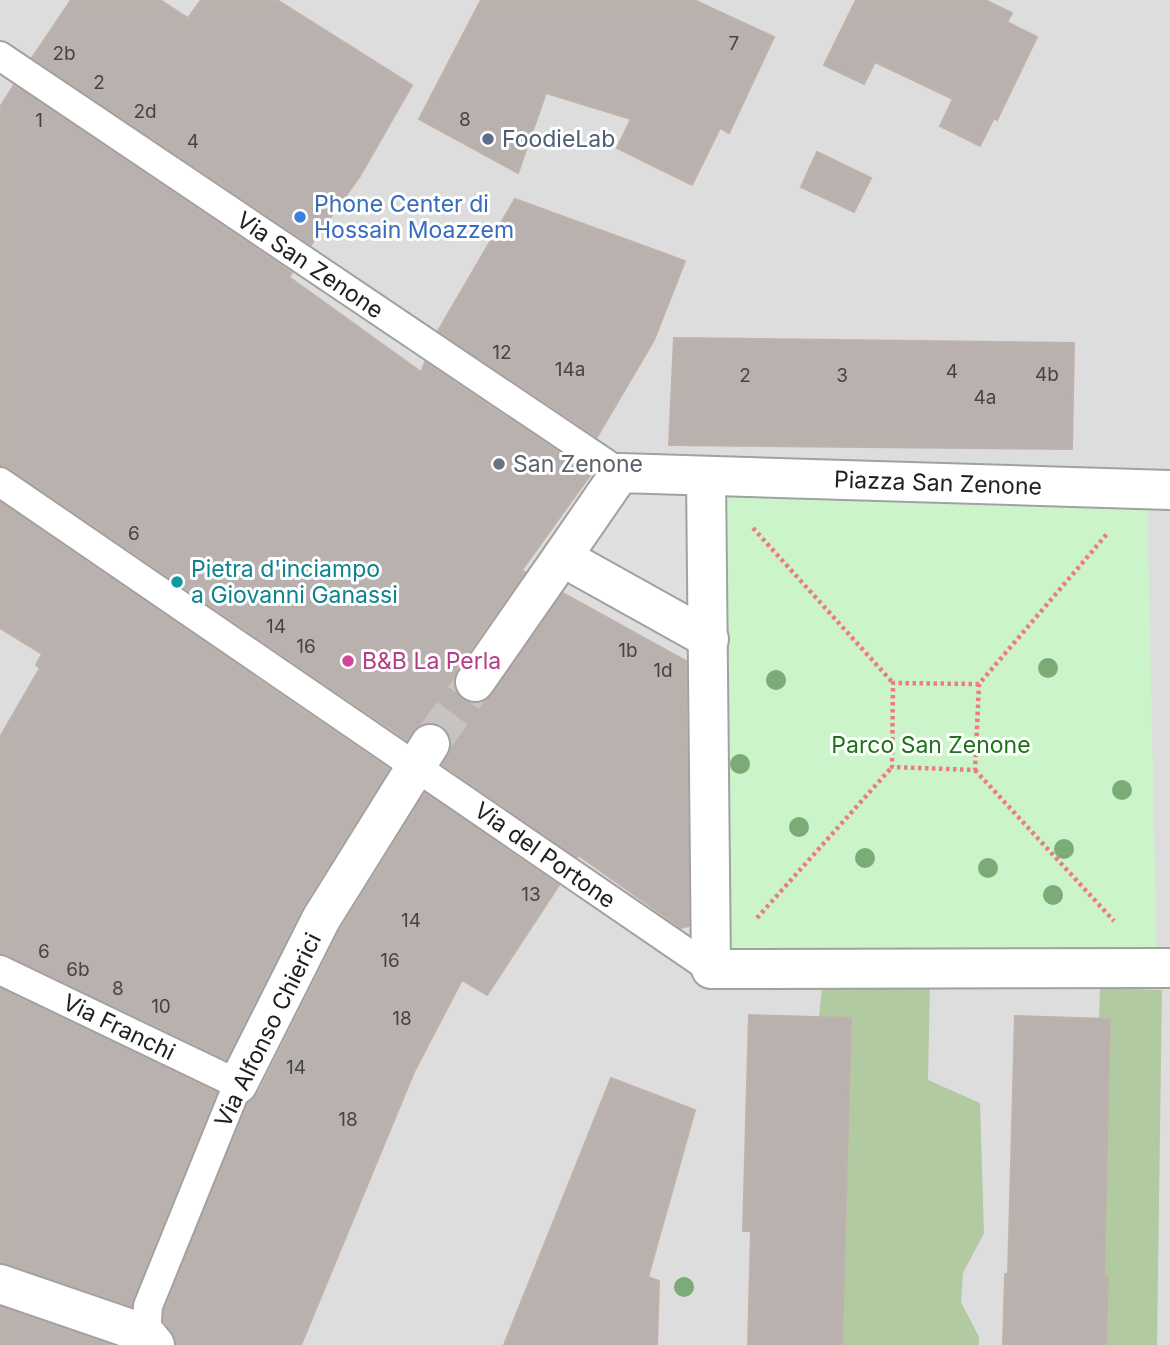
<svg xmlns="http://www.w3.org/2000/svg" width="1170" height="1345" font-family="Inter,sans-serif">
<style>
.residential{fill:#dedddd}
.forest{fill:#b2caa1}
.park{fill:#ccf4ca}
.parking{fill:#e0e0e0}
.building{fill:#b9b1ad;stroke:#c0b2ab;stroke-width:2}
.lines{fill:none;stroke-linecap:round;stroke-linejoin:round}
.street-tunnel{stroke:#c6c3c0;stroke-width:38;stroke-dasharray:38 19;stroke-linecap:butt}
.lane-casing{stroke:#a1a1a1;stroke-width:32}
.street-casing{stroke:#a1a1a1;stroke-width:42}
.path{stroke:#ec7d7e;stroke-width:4.5;stroke-dasharray:3.5 3.5;stroke-linecap:butt}
.lane{stroke:#fff;stroke-width:28}
.street{stroke:#fff;stroke-width:38}
.tree{fill:#7bab76}
.service-dot{fill:#5c6f8a;stroke:#fff;stroke-width:2.5}
.shop-dot{fill:#3f7fe0;stroke:#fff;stroke-width:2.5}
.worship-dot{fill:#6b7280;stroke:#fff;stroke-width:2.5}
.culture-dot{fill:#0f9aa8;stroke:#fff;stroke-width:2.5}
.hotel-dot{fill:#d1479c;stroke:#fff;stroke-width:2.5}
.labels{text-anchor:middle;stroke-width:6;stroke-linejoin:round;paint-order:stroke}
.number-label{font-size:19px;fill:#464443}
.service-label{font-size:23px;fill:#4e5e75;stroke:#fff;text-anchor:start}
.shop-label{font-size:23px;fill:#366cbe;stroke:#fff;text-anchor:start}
.street-label{font-size:23px;fill:#202020;stroke:#fff}
.worship-label{font-size:23px;fill:#5b616d;stroke:#fff;text-anchor:start}
.culture-label{font-size:23px;fill:#0d838f;stroke:#fff;text-anchor:start}
.hotel-label{font-size:23px;fill:#b23c85;stroke:#fff;text-anchor:start}
.park-label{font-size:23px;fill:#1b7518;stroke:#fff}
</style>
<rect width="100%" height="100%" fill="#f0ece8"/>
<rect class="residential" x="0" y="0" width="1170" height="1345"/>
<g class="forest">
<polygon points="823,979 930,983 928,1080 980,1103 984,1233 963,1273 961,1302 979,1337 979,1345 842,1345 851,1019 819,1017"/>
<polygon points="1100,988 1162,990 1157,1345 1106,1345 1108,1277 1090,1276 1105,1235 1110,1019 1099,1018"/>
</g>
<polygon class="park" points="706,476 1147,489 1157,968 711,969"/>
<polygon class="parking" points="620,473 706,476 709,639 562,557"/>
<g class="building">
<polygon points="71,0 160,0 188,18 201,0 277,0 412,85 360,176 311,245 32,58"/>
<polygon points="481,0 694,0 774,37 729,133 720,128 692,185 617,148 631,119 546,93 518,173 419,119"/>
<polygon points="856,0 985,0 1012,13 1007,22 1037,37 997,120 994,118 980,146 940,126 953,99 875,62 864,84 824,65"/>
<polygon points="14,85 292,273 289,277 421,372 425,362 591,474 522,570 525,572 457,669 453,679 455,691 462,699 472,704 484,702 492,695 563,593 686,661 689,926 681,928 578,855 577,857 443,765 452,744 450,734 442,726 431,722 420,724 407,740 9,468 0,466 0,107"/>
<polygon points="817,152 871,178 854,212 801,187"/>
<polygon points="515,199 685,261 654,340 597,437 438,331"/>
<polygon points="674,338 1074,343 1072,449 669,445"/>
<polygon points="0,502 389,769 302,908 226,1060 7,955 0,954 0,737 40,668 36,665 42,654 0,628"/>
<polygon points="425,793 559,885 487,995 462,980 414,1072 301,1345 176,1345 172,1332 164,1321 164,1310 248,1103 258,1094 340,930"/>
<polygon points="0,988 217,1092 131,1306 0,1263"/>
<polygon points="749,1015 851,1018 842,1345 748,1345 751,1231 743,1231"/>
<polygon points="1015,1016 1110,1019 1104,1276 1108,1276 1106,1345 1003,1345 1005,1274 1008,1274"/>
<polygon points="611,1078 695,1110 648,1277 659,1281 657,1345 504,1345"/>
<polygon points="0,1307 111,1345 0,1345"/>
</g>
<g class="lines">
<polyline class="street-tunnel" points="430,744 475,682"/>
<defs>
<g id="lane">
<polyline points="0,56 620,473"/>
<polyline points="0,482 711,969"/>
<polyline points="0,970 238,1084 148,1306 146,1334"/>
</g>
<g id="street">
<polyline points="706,476 711,969 1170,968"/>
<polyline points="709,639 562,557 620,473 1170,490"/>
<polyline points="475,682 562,557"/>
<polyline points="238,1084 321,919 430,744"/>
<polyline points="0,1284 146,1334 155,1345"/>
</g>
</defs>
<use href="#lane" class="lane-casing"/>
<use href="#street" class="street-casing"/>
<g class="path">
<polyline points="753,528 893,683"/>
<polyline points="979,684 893,683 892,767 975,770 979,684 1107,534"/>
<polyline points="975,770 1114,921"/>
<polyline points="757,918 892,767"/>
</g>
<use href="#lane" class="lane"/>
<use href="#street" class="street"/>
</g>
<g class="tree">
<circle cx="1048" cy="668" r="10"/>
<circle cx="776" cy="680" r="10"/>
<circle cx="740" cy="764" r="10"/>
<circle cx="1122" cy="790" r="10"/>
<circle cx="799" cy="827" r="10"/>
<circle cx="1064" cy="849" r="10"/>
<circle cx="865" cy="858" r="10"/>
<circle cx="988" cy="868" r="10"/>
<circle cx="1053" cy="895" r="10"/>
<circle cx="684" cy="1287" r="10"/>
</g>
<circle class="service-dot" cx="488" cy="139" r="7"/>
<circle class="shop-dot" cx="300" cy="217" r="7"/>
<circle class="worship-dot" cx="499" cy="464" r="7"/>
<circle class="culture-dot" cx="177" cy="582" r="7"/>
<circle class="hotel-dot" cx="348" cy="661" r="7"/>
<g class="labels">
<g class="number-label">
<text x="734" y="50">7</text>
<text x="64" y="60">2b</text>
<text x="99" y="89">2</text>
<text x="145" y="118">2d</text>
<text x="465" y="126">8</text>
<text x="39" y="127">1</text>
<text x="193" y="148">4</text>
<text x="502" y="359">12</text>
<text x="570" y="376">14a</text>
<text x="952" y="378">4</text>
<text x="1047" y="381">4b</text>
<text x="745" y="382">2</text>
<text x="842" y="382">3</text>
<text x="985" y="404">4a</text>
<text x="134" y="540">6</text>
<text x="276" y="633">14</text>
<text x="306" y="653">16</text>
<text x="628" y="657">1b</text>
<text x="663" y="677">1d</text>
<text x="531" y="901">13</text>
<text x="411" y="927">14</text>
<text x="44" y="958">6</text>
<text x="390" y="967">16</text>
<text x="78" y="976">6b</text>
<text x="118" y="995">8</text>
<text x="161" y="1013">10</text>
<text x="402" y="1025">18</text>
<text x="296" y="1074">14</text>
<text x="348" y="1126">18</text>
</g>
<g class="service-label">
<text x="502" y="147">FoodieLab</text>
</g>
<g class="shop-label">
<text x="314" y="212">Phone Center di<tspan x="314" dy="26">Hossain Moazzem</tspan></text>
</g>
<g class="street-label">
<text transform="translate(310 265) rotate(34)" y="8">Via San Zenone</text>
<text transform="translate(938 483) rotate(2)" y="8">Piazza San Zenone</text>
<text transform="translate(545 855) rotate(35)" y="8">Via del Portone</text>
<text transform="translate(119 1027) rotate(26)" y="8">Via Franchi</text>
<text transform="translate(268 1030) rotate(-64)" y="8">Via Alfonso Chierici</text>
</g>
<g class="worship-label">
<text x="513" y="472">San Zenone</text>
</g>
<g class="culture-label">
<text x="191" y="577">Pietra d'inciampo<tspan x="191" dy="26">a Giovanni Ganassi</tspan></text>
</g>
<g class="hotel-label">
<text x="362" y="669">B&amp;B La Perla</text>
</g>
<g class="park-label">
<text x="931" y="753">Parco San Zenone</text>
</g>
</g>
</svg>
